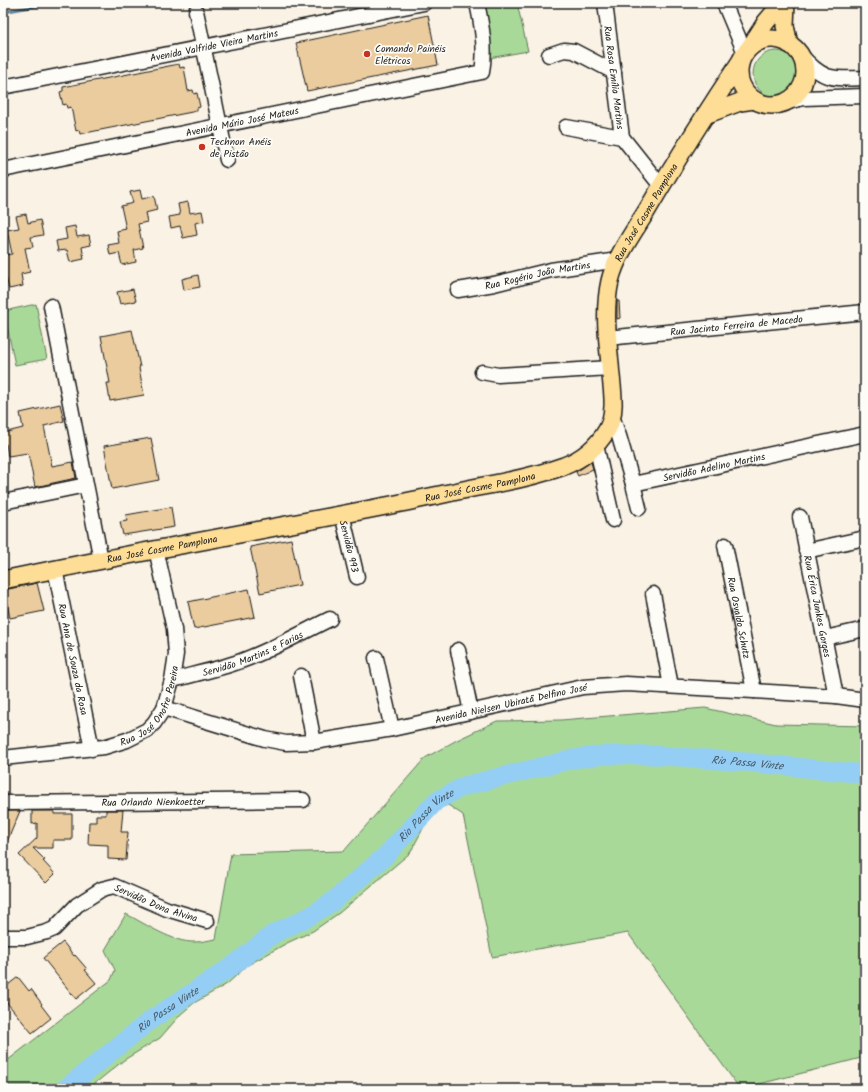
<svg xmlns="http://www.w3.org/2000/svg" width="868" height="1092" font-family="Kalam,sans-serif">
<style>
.green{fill:#a9d999;stroke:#627a5a}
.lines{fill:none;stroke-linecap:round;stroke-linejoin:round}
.stream{stroke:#64879e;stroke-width:3}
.river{stroke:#94cef4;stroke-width:19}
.building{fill:#ebcc9e;stroke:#1c1c1c}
.minor-casing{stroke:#1c1c1c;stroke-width:17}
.major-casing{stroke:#1c1c1c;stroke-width:20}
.minor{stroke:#fdfcf7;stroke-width:14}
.major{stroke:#fedd96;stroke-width:17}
.poi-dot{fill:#c8321e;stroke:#fdfcf7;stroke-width:1.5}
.labels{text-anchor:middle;stroke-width:3.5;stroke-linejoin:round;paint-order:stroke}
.street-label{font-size:10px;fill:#1c1c1c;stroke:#fdfcf7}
.poi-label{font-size:10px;fill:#1c1c1c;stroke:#fdfcf7;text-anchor:start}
.water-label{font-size:11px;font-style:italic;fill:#465a68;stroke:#fdfcf7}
</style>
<rect width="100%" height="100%" fill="#f9f2e5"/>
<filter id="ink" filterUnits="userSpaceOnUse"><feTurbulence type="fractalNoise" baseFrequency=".025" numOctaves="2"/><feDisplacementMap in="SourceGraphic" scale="8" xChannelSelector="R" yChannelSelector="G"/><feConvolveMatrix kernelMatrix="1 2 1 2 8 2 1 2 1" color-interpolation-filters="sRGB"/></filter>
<g filter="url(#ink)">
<g class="green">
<polygon points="481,3 517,3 528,51 489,58"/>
<circle cx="776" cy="74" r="23"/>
<polygon points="36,304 47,359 15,365 4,311"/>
<path d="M705,708l71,16 89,2v331l-125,32 -112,-156 -136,24 -29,-142 -15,-10 -13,5 -9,13 -16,30 -71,60 -26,18 -26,12 -39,22 -21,19 -33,19 -13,11 -21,24 -36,22 -36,29h-85v-25l108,-84 4,-10 -10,-20 21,-36c20,10 47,29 69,28 7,0 14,-2 21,-3l15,-85 113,-3 81,-93 30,-17 42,-20 64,-1z"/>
</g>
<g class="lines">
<polyline class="stream" points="3,12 53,3"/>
<path class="river" id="s1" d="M65,1089l87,-70 79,-52 42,-33 37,-18 22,-14 53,-46 51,-55 28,-15 109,-27 30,-4h51l91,7 120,12"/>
</g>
<g class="building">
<polygon points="428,15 438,65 307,91 296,43"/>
<polygon points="179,64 180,68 184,67 188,91 193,90 194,94 197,93 200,107 197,108 197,111 80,134 79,130 76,131 71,107 67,108 66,104 63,105 60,92 63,91 63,87"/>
<polygon points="140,190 142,199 154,196 157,210 145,213 147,222 138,224 143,248 134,250 136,262 122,265 119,253 110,255 108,245 119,243 117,231 126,229 121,206 133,203 130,192"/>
<polygon points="188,202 190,213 202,211 204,221 195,223 197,235 183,238 180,226 171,228 169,217 180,215 178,204"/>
<polygon points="26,214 28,223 40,220 43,235 31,237 33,247 25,248 30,272 21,274 23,286 9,289 6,277 3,278 3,267 6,267 4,255 12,254 7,230 19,228 16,216"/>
<polygon points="75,226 77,237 89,235 91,245 82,247 84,259 70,262 67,250 58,251 56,241 67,239 65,228"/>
<polygon points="198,275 200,287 184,290 182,279"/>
<polygon points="133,289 136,301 120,304 117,292"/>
<polygon points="617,301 619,301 620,318 617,319"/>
<polygon points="132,330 140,367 139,368 144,395 110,401 107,383 110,383 101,336"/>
<polygon points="60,404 64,421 44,426 52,466 73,462 76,478 35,487 28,453 8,456 6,444 3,445 3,433 23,428 20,413"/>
<polygon points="151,438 159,480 112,489 104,446"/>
<polygon points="591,462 593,469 578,476 576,472"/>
<polygon points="171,507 174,527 123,535 120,522 127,521 126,515"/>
<polygon points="291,539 300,585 260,593 250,547"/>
<polygon points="37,583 44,611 10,618 4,590"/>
<polygon points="249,589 255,617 194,629 188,602"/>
<polygon points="106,810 123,810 121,832 128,832 126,860 108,859 108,845 88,844 89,822 96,822 96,815 106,815"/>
<polygon points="5,811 20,811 3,851 3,817"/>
<polygon points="32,811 54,811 54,814 72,814 72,840 53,840 53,848 33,848 45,860 43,861 55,874 46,883 19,855 37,838 37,823 32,824"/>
<polygon points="63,942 74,956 75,955 87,969 85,970 96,983 76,999 43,958"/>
<polygon points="18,977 29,991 31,989 42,1004 41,1005 51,1018 32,1033 3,998 3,989"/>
</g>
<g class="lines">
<defs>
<g id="minor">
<path id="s2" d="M605,3l17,134 39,49"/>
<polyline points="724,3 745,53"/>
<polyline points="196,11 227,160"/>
<path d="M800,54c23,27 32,25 65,24"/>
<polyline points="549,55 564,50 574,51 614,72"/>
<path id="s3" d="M3,87l421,-84"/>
<polyline points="784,103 803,98 865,96"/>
<polyline points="566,127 622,137"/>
<path id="s4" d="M3,170l479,-98c4,-23 0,-46 -5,-69"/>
<path id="s5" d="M458,290l36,-6 57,-14 67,-10"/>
<polyline points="51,306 101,560"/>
<path id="s6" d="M607,338l258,-26"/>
<polyline points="482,372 498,375 610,368"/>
<path id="s7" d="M612,416l7,20 14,48 232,-50"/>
<polyline points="596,445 613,520"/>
<polyline points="633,484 639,508"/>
<polyline points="3,502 86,485"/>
<path id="s8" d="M342,514l15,63"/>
<path id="s9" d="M800,517l36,179"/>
<path id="s10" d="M725,545l29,146"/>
<polyline points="806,551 865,538"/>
<path id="s11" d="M55,569l37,180"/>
<polyline points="653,594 671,686"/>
<polyline points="825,638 865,629"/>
<polyline points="458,650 471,712"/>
<polyline points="376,658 392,729"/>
<polyline points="301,676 314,742"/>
<path id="s12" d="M172,680c23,-6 47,-11 69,-19 31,-11 60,-28 89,-42"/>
<path id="s13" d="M164,708l101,31 21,4 28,-1 78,-13 191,-42 43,-3 128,7 82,5 29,4"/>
<path id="s14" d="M3,758l101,-11 23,-7 20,-10 7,-7 10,-15 8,-28 4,-26 -2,-25 -18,-80"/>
<path id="s15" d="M3,803l300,-3"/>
<path id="s16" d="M3,937h24l20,-5 7,-3 23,-24 25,-16 12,-3 53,23 40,12"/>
</g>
<g id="major">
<polyline points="786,3 785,26 789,44"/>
<circle cx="772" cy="72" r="33"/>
<polyline points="750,47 766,22 782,3"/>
<polyline points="705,115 740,102 754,100"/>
<path id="s17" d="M3,580c127,-27 256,-49 383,-74 31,-6 61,-13 92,-19 29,-5 58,-11 86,-21 18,-7 33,-19 43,-36 11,-20 4,-45 3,-66 -3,-28 -6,-56 0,-83 6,-25 23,-48 36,-69 30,-51 61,-101 94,-150"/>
</g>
</defs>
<use href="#minor" class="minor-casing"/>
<use href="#major" class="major-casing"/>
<use href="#minor" class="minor"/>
<use href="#major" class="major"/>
</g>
</g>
<g class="poi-dot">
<circle cx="367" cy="54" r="4"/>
<circle cx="202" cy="147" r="4"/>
</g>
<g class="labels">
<g class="street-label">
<text dy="4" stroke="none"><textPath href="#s3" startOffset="215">Avenida Valfride Vieira Martins</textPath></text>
<text dy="4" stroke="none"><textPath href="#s2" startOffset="75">Rua Rosa Emília Martins</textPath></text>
<text dy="4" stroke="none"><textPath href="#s4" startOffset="244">Avenida Mário José Mateus</textPath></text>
<text dy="4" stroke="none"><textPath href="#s17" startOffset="858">Rua José Cosme Pamplona</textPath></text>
<text dy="4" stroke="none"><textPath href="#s5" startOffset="81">Rua Rogério João Martins</textPath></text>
<text dy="4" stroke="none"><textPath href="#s6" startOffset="130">Rua Jacinto Ferreira de Macedo</textPath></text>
<text dy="4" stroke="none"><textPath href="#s7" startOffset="154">Servidão Adelino Martins</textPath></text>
<text dy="4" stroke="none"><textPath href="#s17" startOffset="486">Rua José Cosme Pamplona</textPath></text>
<text dy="4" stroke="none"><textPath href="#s8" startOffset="33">Servidão 993</textPath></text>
<text dy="4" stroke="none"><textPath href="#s17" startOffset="162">Rua José Cosme Pamplona</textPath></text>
<text dy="4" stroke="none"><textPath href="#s9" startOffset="91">Rua Érica Junkes Gorges</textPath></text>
<text dy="4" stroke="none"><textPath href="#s10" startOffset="74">Rua Osvaldo Schutz</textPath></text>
<text dy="4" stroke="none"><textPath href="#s12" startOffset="85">Servidão Martins e Farias</textPath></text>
<text dy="4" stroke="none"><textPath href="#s11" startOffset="92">Rua Ana de Souza da Rosa</textPath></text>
<text dy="4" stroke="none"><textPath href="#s14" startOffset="169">Rua José Onofre Pereira</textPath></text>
<text dy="4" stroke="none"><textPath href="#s13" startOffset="356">Avenida Nielsen Ubiratã Delfino José</textPath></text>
<text dy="4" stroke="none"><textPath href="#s15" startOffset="150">Rua Orlando Nienkoetter</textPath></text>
<text dy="4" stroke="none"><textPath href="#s16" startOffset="173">Servidão Dona Alvina</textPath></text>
</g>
<g class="poi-label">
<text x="375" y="52">Comando Painéis<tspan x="375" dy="12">Elétricos</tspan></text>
<text x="210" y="145">Technon Anéis<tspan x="210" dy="12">de Pistão</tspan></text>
</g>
<g class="water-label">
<text dy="4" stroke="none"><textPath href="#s1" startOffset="791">Rio Passa Vinte</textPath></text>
<text dy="4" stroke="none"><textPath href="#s1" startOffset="455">Rio Passa Vinte</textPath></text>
<text dy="4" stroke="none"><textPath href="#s1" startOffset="130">Rio Passa Vinte</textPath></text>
</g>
</g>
<rect width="868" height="1092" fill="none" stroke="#fdfcf7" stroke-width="16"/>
<rect x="8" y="8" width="852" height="1076" fill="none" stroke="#1c1c1c" stroke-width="1.5" filter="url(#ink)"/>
</svg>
